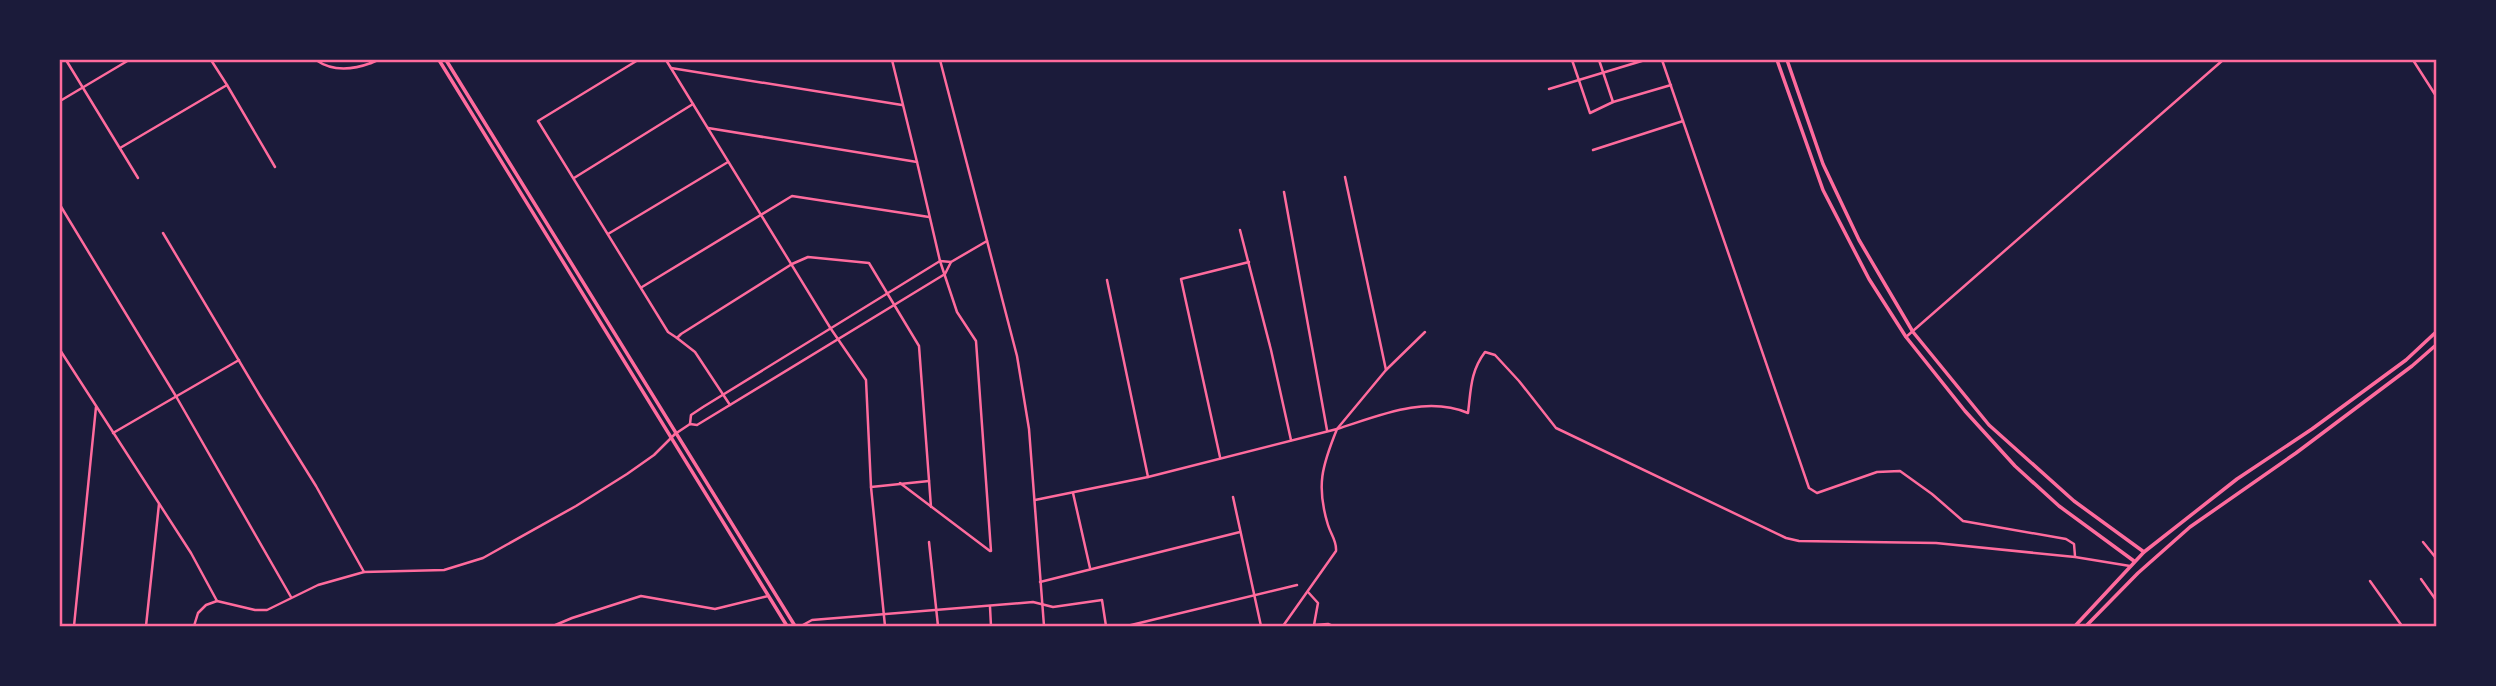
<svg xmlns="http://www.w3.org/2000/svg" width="2496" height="686" font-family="'Crimson Pro',serif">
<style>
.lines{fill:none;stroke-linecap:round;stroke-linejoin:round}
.minor{stroke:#ff6b9d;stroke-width:2.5}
.tertiary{stroke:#ff6b9d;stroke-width:2.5}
.secondary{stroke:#ff6b9d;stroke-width:3.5}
.primary{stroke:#ff6b9d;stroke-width:3.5}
.neatline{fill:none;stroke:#ff6b9d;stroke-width:2.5}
</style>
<rect width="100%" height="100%" fill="#1b1b3a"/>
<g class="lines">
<g class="minor">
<polyline points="66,60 138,178"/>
<polyline points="211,60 227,85"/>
<path d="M316,60c17,12 36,10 55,3"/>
<polyline points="369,60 371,63 378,60"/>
<polyline points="638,60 538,121 668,332 677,338"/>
<polyline points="666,60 831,329 866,380 871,487 885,626"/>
<polyline points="892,60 917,162"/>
<polyline points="1572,60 1590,113 1613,102 1671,85"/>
<polyline points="1599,60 1613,102"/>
<polyline points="1662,60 1809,488 1817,493 1877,472 1900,471 1932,494 1963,521 2066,539 2074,544 2075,556"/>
<polyline points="671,68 902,105"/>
<polyline points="1549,89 1645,60"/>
<polyline points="60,101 129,60"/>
<polyline points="708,128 917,162 940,261 957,312 976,341 991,551"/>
<polyline points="120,148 227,85 275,167"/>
<polyline points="1593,150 1683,121"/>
<polyline points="574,178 693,104"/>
<polyline points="1284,192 1327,430"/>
<polyline points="60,205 177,398 291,597"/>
<polyline points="1240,230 1271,350 1291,440"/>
<polyline points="163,233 260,396 316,486 364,572"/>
<polyline points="608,234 728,162"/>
<polyline points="1107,280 1148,477"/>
<polyline points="642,287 792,196 929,217"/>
<polyline points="1386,370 1425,332"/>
<polyline points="730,405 695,352 677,338 681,334 792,264 808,257 869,263 919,346 931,507"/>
<polyline points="690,424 691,415 703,407 940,261 951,262"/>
<polyline points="113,433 239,360"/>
<polyline points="675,434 690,424 697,425 945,274 951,262 987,241"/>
<polyline points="1220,457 1181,279 1249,262"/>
<polyline points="900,483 990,551"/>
<polyline points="871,487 929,481"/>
<polyline points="1073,493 1090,568"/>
<polyline points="1233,497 1261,626"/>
<polyline points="1035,500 1148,477 1337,429 1386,370 1345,177"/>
<polyline points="929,542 938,626"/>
<polyline points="2423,542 2436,558"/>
<polyline points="2421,579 2436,600"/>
<polyline points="2370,581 2402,626"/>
<polyline points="1040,582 1240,532"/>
<polyline points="1308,592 1318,603 1314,625 1328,624 1333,626"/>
<polyline points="990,607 991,626"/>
<polyline points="74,626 96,407"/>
<polyline points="146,626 159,504"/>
<polyline points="553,626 572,618 641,596 715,609 768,596"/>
<polyline points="801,626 812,620 1033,602 1053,607 1102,600 1106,626"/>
<polyline points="1127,626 1297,585"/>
<path d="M1283,626l53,-75c1,-10 -5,-16 -8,-26 -12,-39 -6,-59 9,-96 41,-13 88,-34 131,-16 3,-23 2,-41 17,-61l10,3 24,26 37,47 230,110 13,3 137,2 139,14 55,9"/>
</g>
<g class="tertiary">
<polyline points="940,60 1017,356 1029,429 1044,626"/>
<polyline points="2413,60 2436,96"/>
<polyline points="1906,337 2223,60"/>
<polyline points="60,350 191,553 217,601"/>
<polyline points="194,626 198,613 206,605 217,601 255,610 267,610 318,585 364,572 444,570 483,558 576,506 627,474 654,455 675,434"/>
</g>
<g class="secondary">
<polyline points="1777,60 1823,190 1869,279 1906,337 1965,411 2015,466 2059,506 2134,561"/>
<polyline points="1787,60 1823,164 1859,240 1913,332 1989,425 2074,501 2144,552"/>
</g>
<g class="primary">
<polyline points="439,60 787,626"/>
<polyline points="446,60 795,626"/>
<polyline points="2075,626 2144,552 2237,479 2312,429 2406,360 2436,332"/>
<polyline points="2086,626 2138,573 2190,527 2296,453 2412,366 2436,345"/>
</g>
</g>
<rect width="2496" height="686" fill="none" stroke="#1b1b3a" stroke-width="122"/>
<rect x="61" y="61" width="2374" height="564" class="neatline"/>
</svg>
